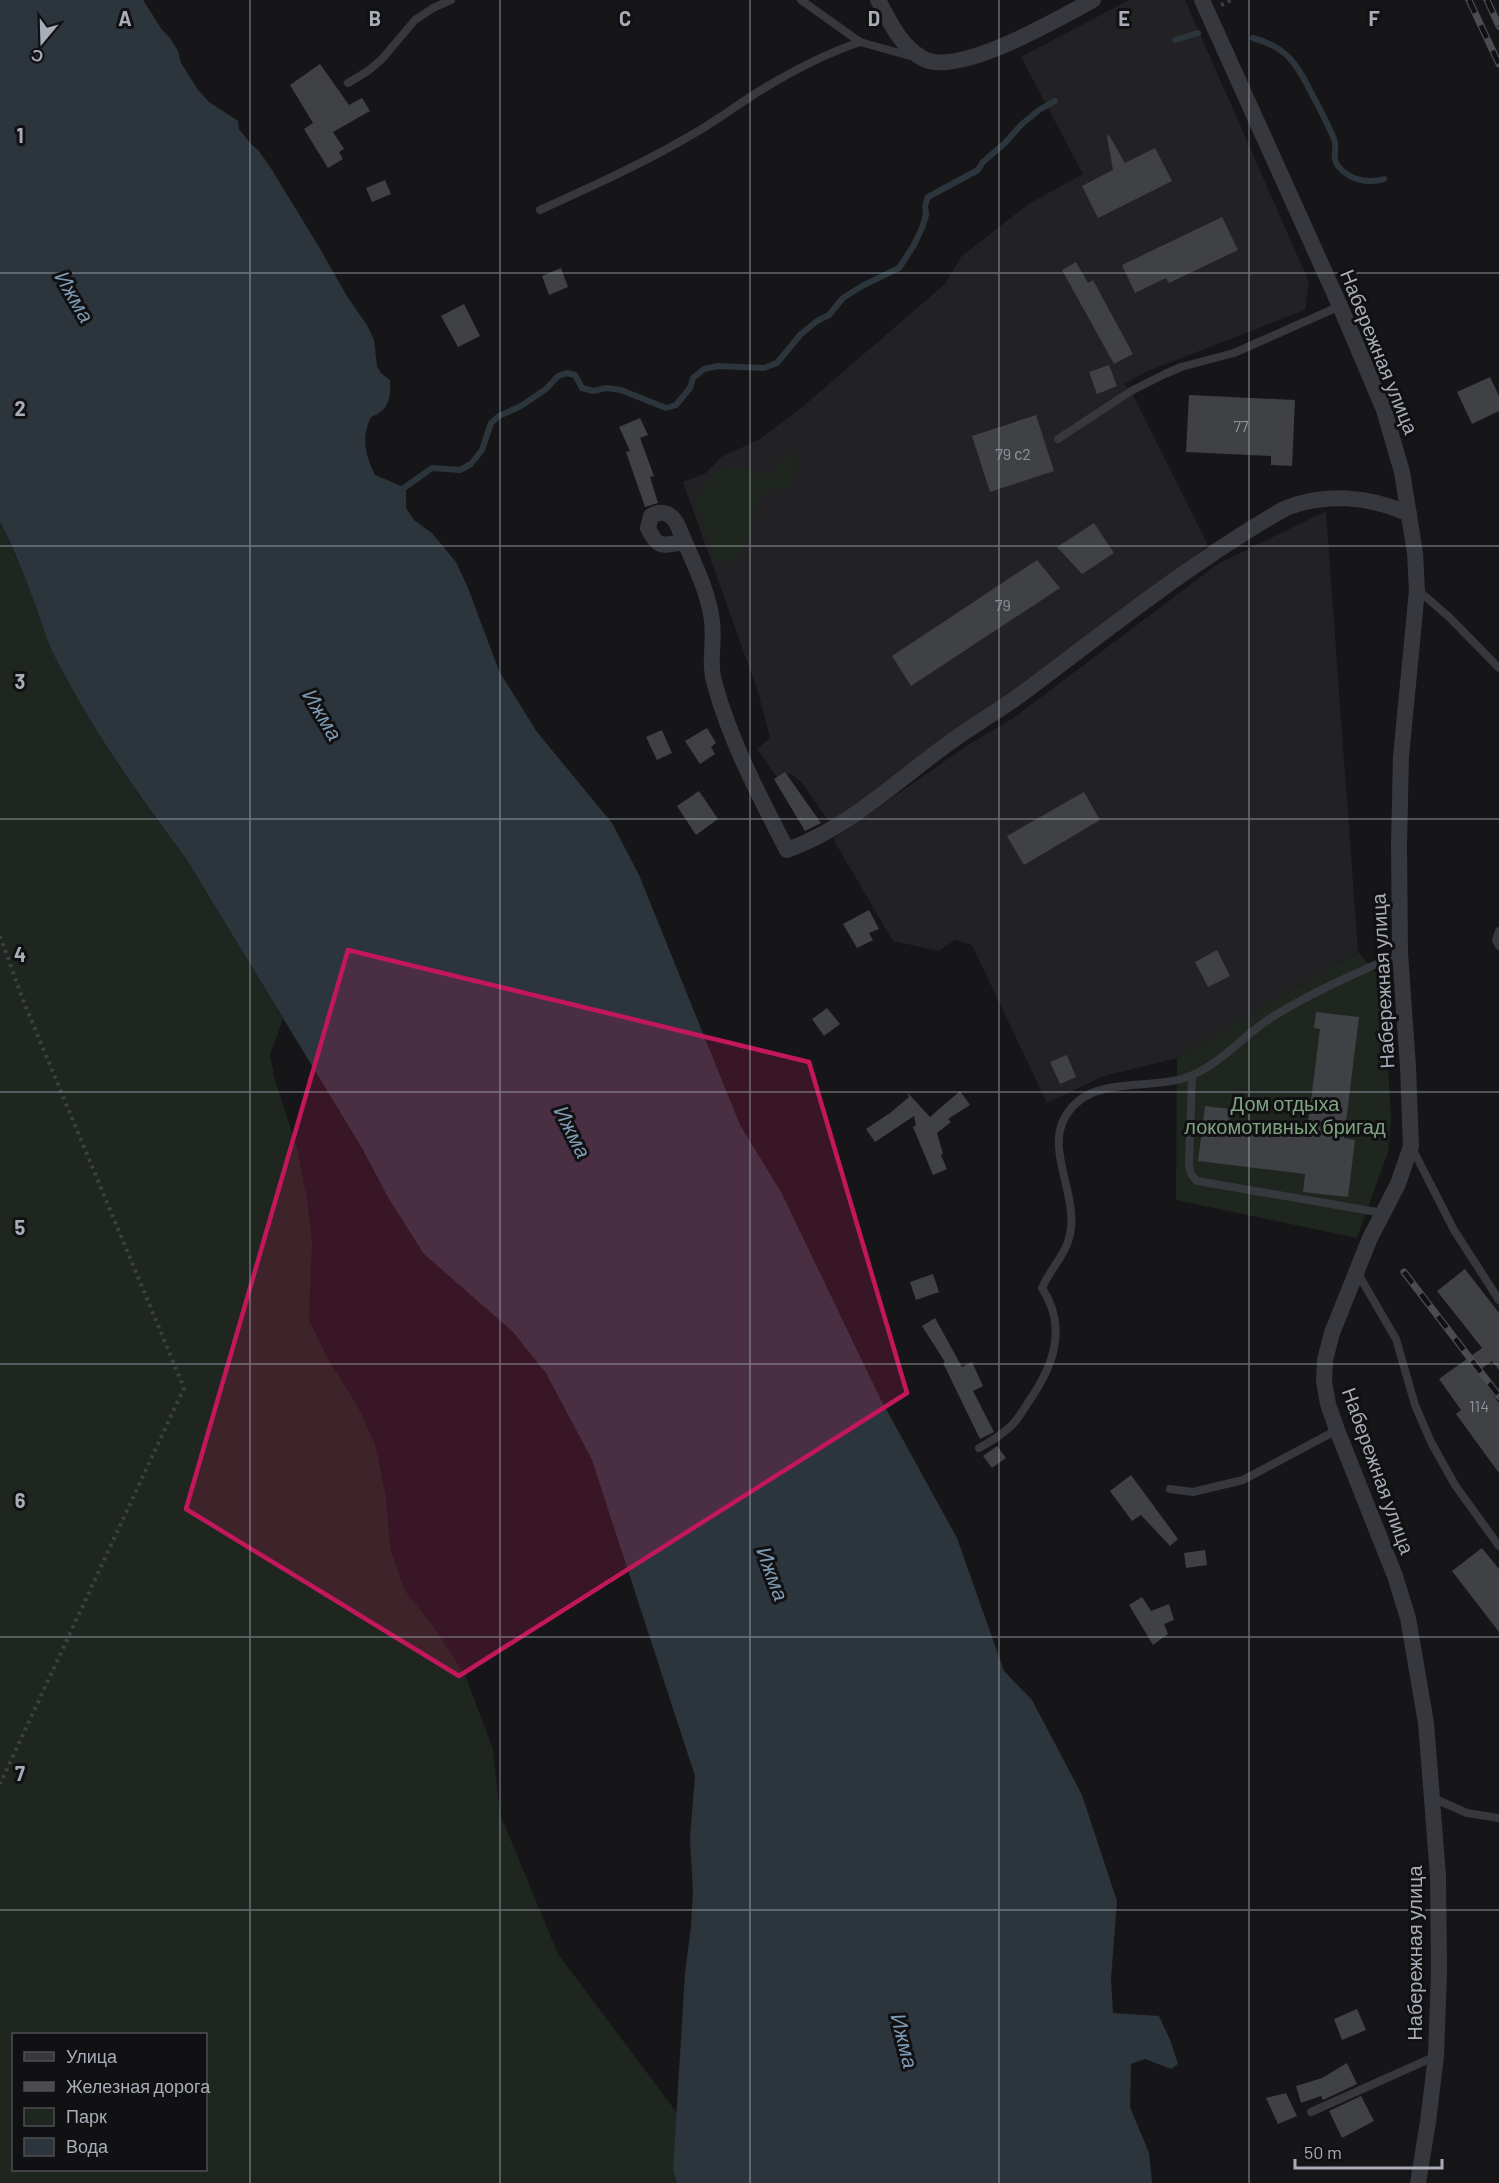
<svg xmlns="http://www.w3.org/2000/svg" width="1499" height="2183" font-family="Barlow,sans-serif">
<style>
.built{fill:#222225}
.green{fill:#1e261f;fill-rule:evenodd}
.water{fill:#2c353c}
.lines{fill:none;stroke-linecap:round;stroke-linejoin:round}
.stream{stroke:#2c353c;stroke-width:6}
.building{fill:#404145}
.path{stroke:#3d3f44;stroke-width:4;stroke-dasharray:3 4.5;stroke-linecap:butt}
.service{stroke:#37383d;stroke-width:8}
.minor{stroke:#37383d;stroke-width:16}
.rail-casing{stroke:#4a4c52;stroke-width:7}
.rail{stroke:#111113;stroke-width:4.5;stroke-dasharray:14;stroke-linecap:butt}
.marked{fill:#c2185b;fill-opacity:0.2;stroke:#c2185b;stroke-width:4.5;stroke-linejoin:round}
.grid{fill:none;stroke:#a8adb8;stroke-width:1.5;stroke-opacity:0.55}
.labels{text-anchor:middle;stroke-width:6;stroke-linejoin:round;paint-order:stroke}
.number-label{font-size:16px;fill:#8e929b}
.street-label{font-size:20px;fill:#a8adb8;stroke:#111113}
.park-label{font-size:20px;fill:#7fa381;stroke:#111113}
.water-label{font-size:21px;font-style:italic;fill:#7f9bb3;stroke:#111113}
.grid-label{font-size:20px;text-anchor:middle;font-weight:bold;fill:#a8adb8;stroke:#111113;stroke-width:6;stroke-linejoin:round;paint-order:stroke}
</style>
<rect width="100%" height="100%" fill="#161618"/>
<g class="built">
<polygon points="1129,0 1185,0 1309,282 1305,310 1148,371 1124,384 1131,391 1207,543 1205,548 861,803 830,823 802,783 790,773 779,780 757,749 770,738 758,692 683,482 706,473 721,457 760,439 800,409 945,284 961,257 1027,205 1083,174 1021,57"/>
<polygon points="1326,511 1358,952 1177,1058 1104,1076 1047,1103 972,945 955,940 939,951 893,941 833,839 968,745 1012,719 1218,564"/>
</g>
<g class="green">
<path d="M795,450c3,13 2,25 -6,36 -7,3 -16,1 -22,6 -25,20 -5,55 -41,71l-13,-6 -16,-53c2,-20 22,-41 43,-37 12,3 21,10 33,7l14,-20z"/>
<path d="M0,522l86,189 34,56 33,48 32,42 98,162 -13,36 5,25 22,68 10,52 5,41 -3,79 20,41 28,44 18,39 11,54 4,50 15,43 28,35 32,49 28,74 7,65 58,140 119,159 -4,57 4,13h-677zM14,2034h192v136h-192z"/>
<polygon points="1358,952 1383,981 1391,1119 1388,1152 1357,1238 1176,1200 1177,1058"/>
</g>
<path class="water" d="M0,0h143l19,30 8,8 8,13 3,12 17,27 11,12 29,19 1,8 11,14 9,8 13,19 47,77 29,51 19,27 7,15 3,26 4,7 9,7c1,18 -1,31 -19,37 -10,20 -6,38 4,58l31,13v20l8,12 18,13 24,29 12,26 31,83 38,61 75,91 27,52 101,250 41,67 99,206 77,140 47,133 28,29 50,95 35,106 -6,77 2,35 46,3 12,26 7,22 -7,5 -26,-10 -14,5 -1,43 19,46 3,30h-475l-4,-13 12,-197 6,-47 2,-34 -3,-54 5,-62 -103,-316 -46,-87 -33,-41 -89,-78 -35,-55 -27,-51 -177,-291c-49,-64 -95,-132 -132,-204 -7,-15 -12,-32 -17,-47 -11,-29 -22,-57 -36,-84z"/>
<g class="lines">
<g class="stream">
<path d="M1253,38c37,10 45,29 61,60 7,13 14,27 20,41 4,10 -3,18 4,27 11,14 30,18 46,13"/>
<polyline points="1175,40 1198,33"/>
<polyline points="401,490 432,468 460,470 471,464 482,450 491,423 499,416 521,406 546,389 558,376 567,373 575,375 582,388 593,391 606,388 621,390 666,408 676,405 690,388 693,378 704,369 718,366 764,368 777,363 800,335 817,321 829,315 843,298 862,286 899,268 914,245 922,228 926,215 925,206 928,197 978,170 983,162 1005,143 1021,125 1039,110 1055,101"/>
</g>
</g>
<g class="building">
<polygon points="320,64 349,105 362,98 370,111 333,132 344,149 339,152 343,159 328,168 304,129 313,123 290,85"/>
<polygon points="1109,135 1125,163 1155,148 1172,181 1098,218 1082,186 1113,170 1107,136"/>
<polygon points="385,180 391,194 372,202 366,188"/>
<polygon points="1222,217 1238,250 1169,283 1166,278 1135,293 1122,265"/>
<polygon points="1076,262 1088,283 1093,280 1133,354 1114,364 1062,270"/>
<polygon points="561,268 568,287 549,295 542,276"/>
<polygon points="464,304 480,336 458,347 441,316"/>
<polygon points="1109,365 1117,386 1097,394 1089,372"/>
<polygon points="1490,377 1499,396 1499,411 1472,424 1457,392"/>
<polygon points="1189,395 1295,400 1292,466 1271,465 1271,456 1186,452"/>
<polygon points="1036,415 1054,471 990,492 972,436"/>
<polygon points="640,418 648,435 640,438 654,476 650,477 658,503 645,507 626,452 630,451 619,427"/>
<polygon points="1094,523 1114,553 1082,574 1057,547"/>
<polygon points="1037,560 1060,588 911,686 892,656"/>
<polygon points="707,728 716,743 711,747 715,754 700,764 685,741"/>
<polygon points="662,730 672,753 657,760 646,737"/>
<polygon points="785,772 821,823 805,831 774,779"/>
<polygon points="699,791 718,819 696,835 677,806"/>
<polygon points="1084,792 1100,820 1024,865 1007,836"/>
<polygon points="869,910 879,929 869,933 873,940 857,948 843,924"/>
<polygon points="1217,950 1230,976 1208,987 1195,962"/>
<polygon points="827,1008 840,1024 824,1036 812,1019"/>
<polygon points="1316,1012 1359,1017 1344,1138 1355,1140 1348,1197 1303,1192 1305,1174 1198,1161 1205,1106 1231,1109 1229,1122 1307,1132 1320,1029 1314,1028"/>
<polygon points="1067,1055 1076,1077 1060,1084 1050,1062"/>
<polygon points="960,1091 970,1105 948,1119 951,1122 937,1133 943,1154 941,1155 947,1169 933,1175 913,1127 916,1125 914,1116 875,1142 866,1129 890,1113 909,1097 907,1092 930,1117"/>
<polygon points="1465,1269 1499,1313 1499,1370 1492,1361 1477,1372 1499,1403 1499,1473 1456,1414 1461,1410 1439,1379 1482,1348 1437,1291"/>
<polygon points="933,1274 939,1292 916,1300 910,1282"/>
<polygon points="935,1318 962,1367 972,1362 983,1386 973,1391 994,1432 980,1439 943,1363 945,1362 922,1326"/>
<polygon points="997,1446 1006,1458 992,1468 983,1456"/>
<polygon points="1131,1475 1178,1539 1170,1546 1141,1515 1132,1521 1110,1491"/>
<polygon points="1482,1548 1499,1569 1499,1632 1452,1571"/>
<polygon points="1205,1550 1207,1565 1186,1568 1184,1553"/>
<polygon points="1142,1597 1151,1611 1169,1604 1174,1620 1164,1624 1168,1634 1153,1645 1129,1605"/>
<polygon points="1357,2009 1366,2030 1342,2040 1334,2019"/>
<polygon points="1347,2063 1357,2084 1323,2100 1321,2096 1301,2103 1296,2086 1322,2078"/>
<polygon points="1286,2093 1297,2116 1278,2124 1266,2098"/>
<polygon points="1361,2096 1374,2121 1342,2138 1329,2111"/>
</g>
<g class="lines">
<g class="path">
<polyline points="1221,5 1231,0"/>
<polyline points="0,936 23,1000 184,1388 0,1784"/>
</g>
<g class="service">
<polyline points="801,0 860,42 914,57"/>
<polyline points="348,83 368,71 382,59 415,20 433,8 451,0"/>
<path d="M540,210c50,-23 100,-45 148,-73 24,-13 46,-30 70,-45 32,-20 67,-38 102,-50"/>
<polyline points="1058,439 1131,391 1165,374 1181,367 1234,353 1340,306"/>
<polyline points="1418,590 1449,617 1499,668"/>
<polyline points="1499,931 1496,940 1499,946"/>
<polyline points="1192,1076 1189,1165 1191,1174 1197,1181 1383,1213"/>
<polyline points="1411,1146 1454,1230 1499,1300"/>
<polyline points="1357,1272 1396,1339 1415,1405 1431,1442 1455,1485 1499,1546"/>
<path d="M979,1448c11,-6 22,-13 31,-21 7,-6 12,-15 17,-23 25,-35 42,-75 15,-116 9,-21 27,-36 29,-60 4,-35 -22,-76 -8,-107 23,-48 82,-30 122,-43 35,-12 59,-44 89,-62 40,-25 84,-43 126,-63"/>
<polyline points="1170,1489 1193,1492 1243,1480 1337,1430"/>
<polyline points="1433,1798 1467,1813 1499,1818"/>
<polyline points="1311,2112 1436,2056"/>
</g>
<g class="minor">
<path d="M878,0c12,22 22,45 44,58 35,21 137,-40 171,-58"/>
<polyline points="1202,0 1340,306 1384,410 1402,472 1415,553 1417,590 1401,757 1399,845 1400,953 1408,1067 1411,1146 1398,1184 1370,1238 1332,1333 1325,1360 1324,1381 1328,1404 1337,1430 1395,1576 1408,1618 1426,1723 1438,1876 1439,1971 1436,2056 1428,2122 1418,2183"/>
<path d="M684,542c-21,3 -26,8 -36,-14l3,-12c12,-7 21,-2 27,10 12,30 30,62 34,95 3,22 -4,43 3,64 16,58 45,112 72,165 62,-22 109,-69 162,-107 23,-17 48,-31 71,-48 86,-64 170,-132 264,-186 40,-17 86,-13 125,5"/>
</g>
<defs>
<g id="rail">
<polyline points="1469,0 1499,64"/>
<polyline points="1487,0 1499,26"/>
<polyline points="1404,1272 1499,1396"/>
</g>
</defs>
<use href="#rail" class="rail-casing"/>
<use href="#rail" class="rail"/>
</g>
<path class="marked" d="M348,950l461,112 98,331 -448,283 -273,-167z"/>
<path class="grid" d="M250,0v2183M500,0v2183M750,0v2183M999,0v2183M1249,0v2183M0,273h1499M0,546h1499M0,819h1499M0,1092h1499M0,1364h1499M0,1637h1499M0,1910h1499"/>
<g class="labels">
<g class="number-label">
<text x="1241" y="432">77</text>
<text x="1013" y="460">79 с2</text>
<text x="1003" y="611">79</text>
<text x="1479" y="1412">114</text>
</g>
<g class="street-label">
<text transform="translate(1379 352) rotate(68)" y="7">Набережная улица</text>
<text transform="translate(1383 981) rotate(-93)" y="7">Набережная улица</text>
<text transform="translate(1378 1471) rotate(70)" y="7">Набережная улица</text>
<text transform="translate(1415 1953) rotate(-90)" y="7">Набережная улица</text>
</g>
<g class="park-label">
<text x="1285" y="1111">Дом отдыха<tspan x="1285" dy="23">локомотивных бригад</tspan></text>
</g>
<g class="water-label">
<text transform="translate(74 297) rotate(60)" y="7">Ижма</text>
<text transform="translate(322 715) rotate(59)" y="7">Ижма</text>
<text transform="translate(572 1132) rotate(63)" y="7">Ижма</text>
<text transform="translate(772 1574) rotate(70)" y="7">Ижма</text>
<text transform="translate(904 2041) rotate(76)" y="7">Ижма</text>
</g>
</g>
<g class="grid-label">
<text x="125" y="26">A</text>
<text x="375" y="26">B</text>
<text x="625" y="26">C</text>
<text x="874" y="26">D</text>
<text x="1124" y="26">E</text>
<text x="1374" y="26">F</text>
<text x="20" y="143">1</text>
<text x="20" y="416">2</text>
<text x="20" y="689">3</text>
<text x="20" y="962">4</text>
<text x="20" y="1235">5</text>
<text x="20" y="1508">6</text>
<text x="20" y="1781">7</text>
</g>
<rect x="12" y="2033" width="195" height="138" fill="#111113" stroke="#4d4f55" stroke-width="1.5"/>
<rect x="24" y="2052" width="30" height="9" fill="#37383d" stroke="#4d4f55" stroke-width="1.5"/>
<text x="66" y="2063" font-size="18" fill="#a8adb8">Улица</text>
<rect x="24" y="2082" width="30" height="9" fill="#4a4c52" stroke="#4d4f55" stroke-width="1.5"/>
<text x="66" y="2093" font-size="18" fill="#a8adb8">Железная дорога</text>
<rect x="24" y="2108" width="30" height="18" fill="#1e261f" stroke="#4d4f55" stroke-width="1.5"/>
<text x="66" y="2123" font-size="18" fill="#a8adb8">Парк</text>
<rect x="24" y="2138" width="30" height="18" fill="#2c353c" stroke="#4d4f55" stroke-width="1.5"/>
<text x="66" y="2153" font-size="18" fill="#a8adb8">Вода</text>
<g transform="translate(42 42) rotate(199)" stroke="#111113" stroke-width="4.5" paint-order="stroke">
<path d="M0-4.5L10 22L0 15L-10 22Z" fill="#a8adb8"/>
<text y="-9" font-size="16" font-weight="bold" text-anchor="middle" fill="#a8adb8">С</text>
</g>
<path d="M1295 2159v9h147v-9" fill="none" stroke="#a8adb8" stroke-width="3"/>
<text x="1304" y="2159" font-size="18" fill="#a8adb8" stroke="#111113" stroke-width="4.5" paint-order="stroke">50 m</text>
</svg>
